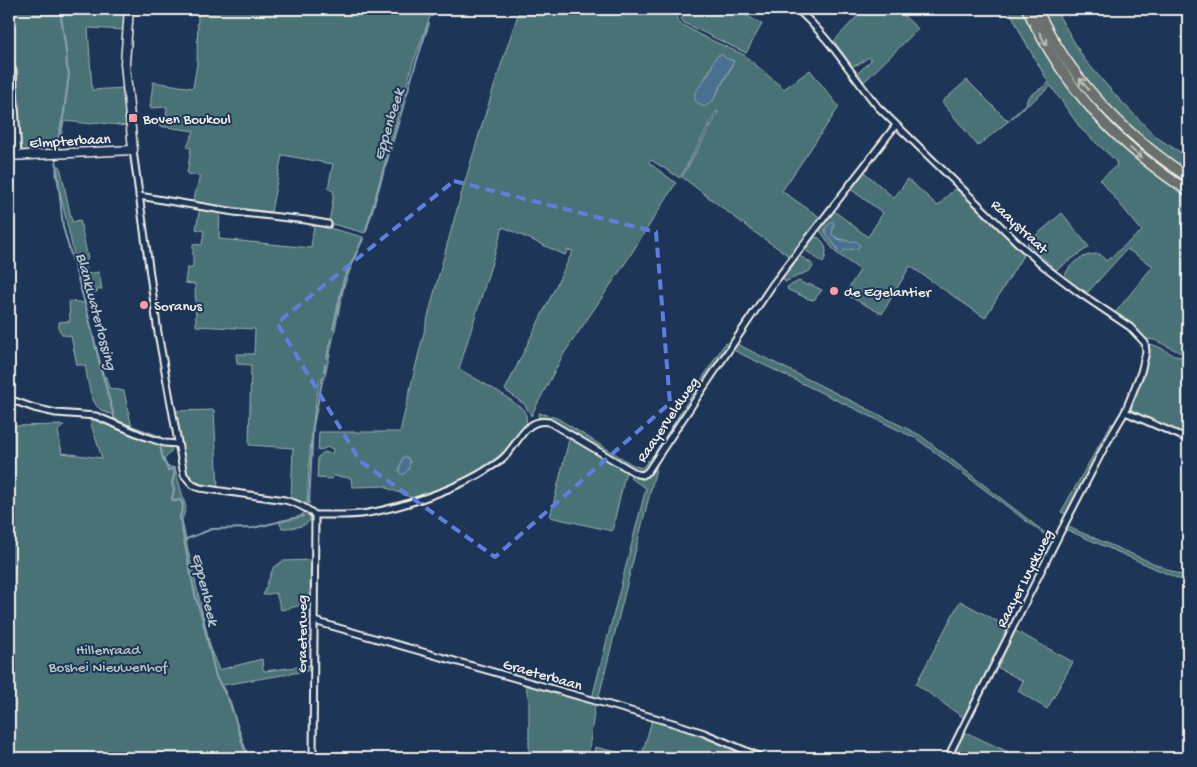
<svg xmlns="http://www.w3.org/2000/svg" width="1197" height="767" font-family="'Gochi Hand',sans-serif">
<style>
.green{fill:#497276;stroke:#9eb2af;fill-rule:evenodd}
.water{fill:#496f91;stroke:#8da3b4}
.lines{fill:none;stroke-linecap:round;stroke-linejoin:round}
.stream{stroke:#8da3b4;stroke-width:2}
.street-casing{stroke:#f4f1e8;stroke-width:9}
.secondary-casing{stroke:#f4f1e8;stroke-width:11}
.highway-casing{stroke:#f4f1e8;stroke-width:12}
.street{stroke:#1d3557;stroke-width:5}
.secondary{stroke:#1d3557;stroke-width:8}
.highway{stroke:#6a706d;stroke-width:9}
.oneway{stroke:#bdbdb7}
.marked{fill:none;stroke:#5e7fdd;stroke-width:4;stroke-dasharray:10 6;stroke-linejoin:round}
.poi-dot{fill:#ff9aa2;stroke:#1d3557;stroke-width:2}
.labels{text-anchor:middle;stroke-width:4;stroke-linejoin:round;paint-order:stroke}
.poi-label{font-size:15px;fill:#f4f1e8;stroke:#1d3557;text-anchor:start}
.street-label{font-size:15px;fill:#f4f1e8;stroke:#1d3557}
.park-label{font-size:15px;fill:#b8c5c0;stroke:#1d3557}
.water-label{font-size:16px;font-style:italic;fill:#b8c4ca;stroke:#1d3557}
</style>
<rect width="100%" height="100%" fill="#1d3557"/>
<filter id="ink" filterUnits="userSpaceOnUse"><feTurbulence type="fractalNoise" baseFrequency=".02" numOctaves="2"/><feDisplacementMap in="SourceGraphic" scale="10" xChannelSelector="R" yChannelSelector="G"/><feConvolveMatrix kernelMatrix="1 2 1 2 8 2 1 2 1" color-interpolation-filters="sRGB"/></filter>
<g filter="url(#ink)">
<g class="green">
<polygon points="9,9 126,9 124,30 88,28 92,90 123,88 127,126 93,122 93,124 64,121 58,153 24,153 20,152 17,75 14,67 9,60"/>
<polygon points="198,9 433,9 413,63 365,233 329,223 334,192 328,188 333,164 282,155 271,212 193,202 200,176 187,174 191,148 187,147 194,131 159,126 159,119 166,120 167,107 150,108 153,82 193,88 197,64"/>
<path d="M520,9h162l-5,9 1,4 22,13 44,20 40,34 26,-19 29,37 -57,84 39,27 -30,39 -37,-25 -72,-55 35,-62 1,-3 -1,-1 -37,67 -29,-18 -2,3 27,20 -52,82 -61,90 -32,61 -6,-11 -20,-15 68,-139 -5,-1 -3,5 -62,-28 -44,142 40,23 23,16 4,7 1,11 -21,28 -20,15 -52,24 -19,6 -28,-11v-2l-35,1 -1,-9 -17,-2 -3,3 -14,-1 1,-21 6,-5 8,2 1,-5 -5,-2 -10,4 1,-19h81c33,-143 72,-285 120,-423zM712,66h20l-20,36 -12,-15z"/>
<polygon points="687,9 734,9 762,24 746,53 684,23 681,19"/>
<polygon points="864,9 897,9 918,29 864,82 858,73 871,60 869,57 859,64 852,66 834,41"/>
<path d="M1009,9h13c22,51 62,107 105,143 19,17 40,31 61,45v155h-9l-24,-12 -9,-1 -32,-25 39,-48 -26,-17 -39,43 -12,-5 -11,-10c3,-15 21,-24 35,-23l6,7 36,-30 -42,-51 17,-15 -2,-5 -34,-31 -30,-43 -73,60 -36,-44 25,-22 41,41 18,-17 2,-7 21,-14 -26,-45z"/>
<path d="M1041,9h14l29,50 34,39 38,39 27,17 5,-9v15l-9,3 -6,-2c-23,-16 -46,-33 -65,-54 -27,-30 -49,-62 -67,-98z"/>
<polygon points="56,166 60,166 72,222 80,220 88,259 86,260 87,274 99,272 102,289 97,290 97,292 83,294 56,175"/>
<path d="M863,171l31,27 14,-19 30,27 17,-18 70,64 -40,66 -75,-52 -28,48 -37,-20 15,-24 -25,-18 -16,-23 14,-19 35,27 15,-24 -34,-25zM834,225l-2,9c8,8 12,4 20,8 2,1 4,4 6,6l-14,2 -3,3 -2,-2 -13,-19z"/>
<path d="M200,208l20,3 -1,28 92,9 3,-24 49,13 -19,49 -14,68 -6,25h-4c-9,42 -11,83 -13,126l-16,-7 2,-50 -44,-3 2,-80 -14,-1 -1,-10h18l1,-25 -59,-3 -1,-42 -10,-1 2,-15h6v-24l9,1 2,-14 -8,-2z"/>
<polygon points="1062,213 1089,247 1056,270 1027,243"/>
<path d="M818,237c9,8 10,15 5,26l-18,-13 9,-12z"/>
<polygon points="800,256 811,263 813,266 811,270 785,282 783,279"/>
<polygon points="799,281 808,286 809,284 822,290 814,300 809,299 788,290 787,287"/>
<path d="M69,301l16,2 17,72 4,2 3,11 15,3 8,37 -16,-6 -3,-8c-24,-1 -24,-31 -28,-49h-8l-6,-29 -8,-1 -4,-5v-8l11,-1z"/>
<polygon points="725,343 729,345 658,457 644,472 641,473 630,469 555,422 546,419 538,419 539,413 557,418 633,465 642,468 654,454"/>
<polygon points="735,343 920,435 1053,539 1053,541 917,439 731,349"/>
<path d="M1147,344c15,0 26,16 41,13v80l-52,-23 -4,-4 -1,-7z"/>
<polygon points="214,410 218,489 201,486 195,483 186,474 174,411"/>
<polygon points="89,418 149,441 168,445 172,450 164,460 167,466 175,468 186,508 182,520 187,545 211,650 219,670 262,659 263,669 265,671 312,665 312,670 223,685 249,758 9,758 9,426 64,425 58,431 62,453 102,458"/>
<polygon points="1116,423 1066,514 1061,512 1111,424"/>
<polygon points="570,436 626,471 612,531 550,517"/>
<path d="M657,465l-59,235 -6,-2 54,-210 -16,-10 2,-4c15,6 16,3 25,-9z"/>
<path d="M305,512l4,2 2,5c-6,9 -19,9 -29,9l-3,-7 20,-4z"/>
<polygon points="1066,526 1188,578 1188,583 1065,529"/>
<polygon points="311,560 310,603 281,610 276,593 263,595 273,568 283,561"/>
<polygon points="960,601 1010,628 964,718 916,684"/>
<polygon points="1014,630 1073,662 1047,709 1018,691 1023,681 995,666"/>
<polygon points="525,684 592,703 595,705 588,758 529,758 529,700"/>
<polygon points="652,720 706,737 758,758 593,758 595,747 641,758"/>
<polygon points="963,731 1021,758 952,758"/>
</g>
<g class="water">
<polygon points="718,55 723,55 725,58 734,61 712,102 704,107 695,101 695,93 711,70 713,62"/>
<path d="M832,221l2,1 -2,12c7,8 15,8 24,7l4,4 -2,3 -13,2 -4,3 -2,-2 -13,-18 -1,-4z"/>
<polygon points="403,457 407,457 410,462 409,469 403,475 401,474 399,470"/>
</g>
<g class="lines">
<g class="stream">
<polyline points="432,16 435,9"/>
<polyline points="56,150 64,112 69,74 67,67 66,51 60,9"/>
<polyline points="56,158 63,227 86,307 108,395 115,420 161,437"/>
<polyline points="366,231 416,63 429,23"/>
<polyline points="333,329 344,279 363,239"/>
<polyline points="327,358 331,339"/>
<polyline points="324,371 325,365"/>
<polyline points="160,444 162,456 168,470 174,469 175,471 172,483 174,490 172,499 174,501 180,500 182,502 183,507 180,517 184,540"/>
<polyline points="309,503 313,426 323,377"/>
<polyline points="247,758 230,702 216,677 202,617 195,595 184,540 212,529 253,528 303,516"/>
</g>
<defs>
<g id="street">
<path d="M797,9c33,29 54,65 81,98l142,138 25,22 33,25 52,35 15,16 1,9 -5,20 -16,40 -20,34 -45,87 -108,216 -3,9"/>
<polyline points="9,63 13,71 18,156"/>
<path d="M133,150l25,183 26,142 9,10 7,3 85,12c11,3 21,7 30,15l-2,243"/>
<polyline points="139,196 234,212 306,220 328,224"/>
<polyline points="9,399 34,408 56,413 96,416 146,437 165,443 177,444"/>
<polyline points="1125,412 1188,439"/>
<path d="M315,515c17,0 36,1 53,-2 35,-6 92,-25 121,-45 7,-4 13,-8 18,-14 13,-14 19,-36 42,-32l88,52 6,1 5,-4 125,-187 123,-159"/>
<polyline points="314,621 673,723 704,733 763,758"/>
</g>
<polyline id="secondary" points="9,156 133,150 125,63 129,9"/>
<g id="highway">
<path d="M1027,9c39,81 87,133 161,182"/>
<path d="M1037,9c33,71 87,125 151,168"/>
</g>
</defs>
<use href="#street" class="street-casing"/>
<use href="#secondary" class="secondary-casing"/>
<use href="#highway" class="highway-casing"/>
<use href="#street" class="street"/>
<use href="#secondary" class="secondary"/>
<use href="#highway" class="highway"/>
</g>
<defs><path id="oneway-shaft" d="M-6 0H5M1.5-3L5.5 0L1.5 3" fill="none" stroke-width="1.6" stroke-linecap="round" stroke-linejoin="round" transform="scale(1.25)"/></defs>
<g class="oneway">
<use href="#oneway-shaft" transform="translate(1043 39) rotate(61)"/>
<use href="#oneway-shaft" transform="translate(1084 84) rotate(-129)"/>
<use href="#oneway-shaft" transform="translate(1136 153) rotate(40)"/>
</g>
</g>
<path class="marked" d="M454,181l202,51 14,171 -175,154 -135,-96 -83,-138z"/>
<g class="poi-dot">
<rect x="128" y="113" width="10" height="10" rx="2.5"/>
<circle cx="834" cy="291" r="5"/>
<circle cx="144" cy="305" r="5"/>
</g>
<g class="labels">
<g class="poi-label">
<text x="143" y="123">Boven Boukoul</text>
<text x="844" y="296">de Egelantier</text>
<text x="154" y="310">Soranus</text>
</g>
<g class="street-label">
<text transform="translate(70 140) rotate(-3)" y="5">Elmpterbaan</text>
<text transform="translate(1020 226) rotate(43)" y="5">Raaystraat</text>
<text transform="translate(667 419) rotate(-56)" y="5">Raayerveldweg</text>
<text transform="translate(1024 578) rotate(-63)" y="5">Raayer Luyckweg</text>
<text transform="translate(301 634) rotate(-90)" y="5">Graeterweg</text>
<text transform="translate(543 674) rotate(16)" y="5">Graeterbaan</text>
</g>
<g class="park-label">
<text x="108" y="654">Hillenraad<tspan x="108" dy="17">Boshei Nieuwenhof</tspan></text>
</g>
<g class="water-label">
<text transform="translate(387 124) rotate(-73)" y="6">Eppenbeek</text>
<text transform="translate(98 311) rotate(75)" y="6">Blankwaterlossing</text>
<text transform="translate(207 589) rotate(77)" y="6">Eppenbeek</text>
</g>
</g>
<rect width="1197" height="767" fill="none" stroke="#1d3557" stroke-width="30"/>
<rect x="15" y="15" width="1167" height="737" fill="none" stroke="#f4f1e8" stroke-width="2" filter="url(#ink)"/>
</svg>
